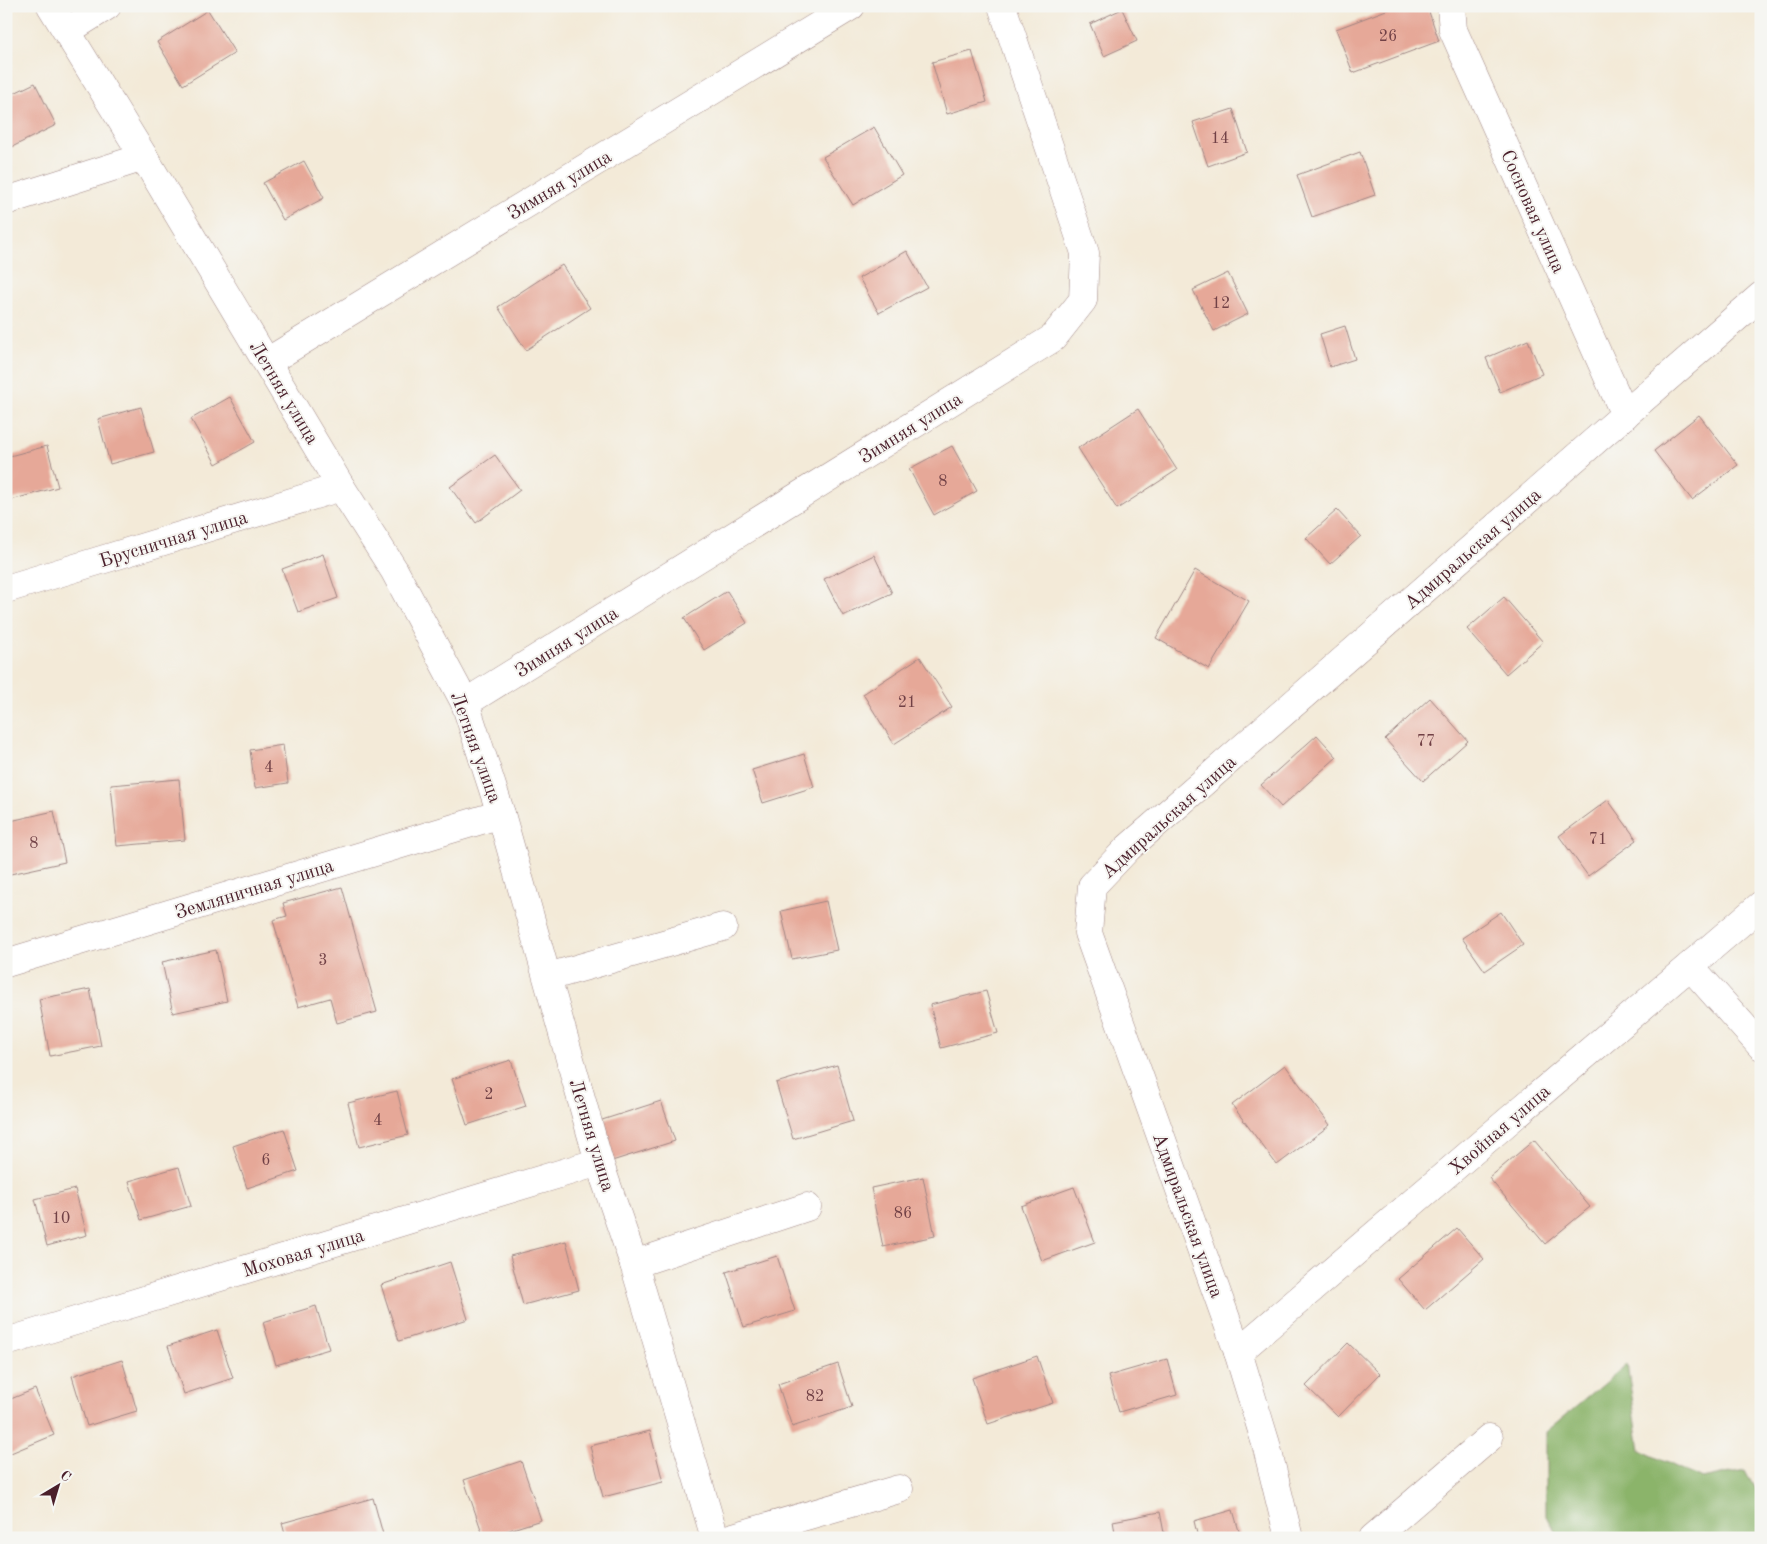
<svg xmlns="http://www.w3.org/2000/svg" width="1767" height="1544" font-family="'Old Standard TT',serif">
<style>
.forest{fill:#8bb46b;stroke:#6a6a4b}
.building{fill:#e6a898}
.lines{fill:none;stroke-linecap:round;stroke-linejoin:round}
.minor-casing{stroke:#9e8482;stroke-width:29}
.minor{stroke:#fff;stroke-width:28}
.labels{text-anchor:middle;stroke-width:4;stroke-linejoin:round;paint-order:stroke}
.number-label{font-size:16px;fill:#714146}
.street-label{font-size:19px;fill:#4a1f2b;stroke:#f6f6f2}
</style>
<rect width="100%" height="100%" fill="#f6f6f2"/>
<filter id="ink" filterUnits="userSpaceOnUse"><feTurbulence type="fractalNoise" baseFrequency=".02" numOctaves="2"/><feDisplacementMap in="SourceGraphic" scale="10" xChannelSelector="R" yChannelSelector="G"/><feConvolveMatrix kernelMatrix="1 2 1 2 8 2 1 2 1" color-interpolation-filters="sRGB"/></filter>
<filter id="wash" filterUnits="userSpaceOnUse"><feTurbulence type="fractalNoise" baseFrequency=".0096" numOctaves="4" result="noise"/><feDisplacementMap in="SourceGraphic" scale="20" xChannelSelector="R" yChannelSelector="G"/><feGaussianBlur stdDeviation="1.12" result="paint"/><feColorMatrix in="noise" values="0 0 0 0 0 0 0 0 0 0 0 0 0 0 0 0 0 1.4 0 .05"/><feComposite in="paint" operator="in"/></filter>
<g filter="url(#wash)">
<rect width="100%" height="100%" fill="#f3ead8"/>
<polygon class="forest" points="1627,1364 1640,1450 1702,1479 1745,1470 1761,1501 1761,1538 1560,1538 1546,1515 1546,1432"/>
<g id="blocks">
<g class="building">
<polygon points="1397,6 1427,6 1439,41 1353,73 1336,29"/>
<polygon points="1122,9 1137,41 1104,56 1090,24"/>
<polygon points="208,10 235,53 183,85 157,42"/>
<polygon points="972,51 987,102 947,114 932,62"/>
<polygon points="35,83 56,125 10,148 6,140 6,97"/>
<polygon points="1233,109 1247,152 1208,166 1193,122"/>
<polygon points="874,127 902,175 853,205 823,157"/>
<polygon points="1360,152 1375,195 1312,217 1297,175"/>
<polygon points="304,161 324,198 283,220 263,183"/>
<polygon points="907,251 927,287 879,313 859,278"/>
<polygon points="562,265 590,308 526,350 498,307"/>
<polygon points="1228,273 1248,314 1214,331 1193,290"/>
<polygon points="1345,326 1355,359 1330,367 1320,334"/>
<polygon points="1528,340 1542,374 1500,392 1486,358"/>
<polygon points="230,397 255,442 216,464 191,419"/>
<polygon points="141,407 154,452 110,464 98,419"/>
<polygon points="1138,409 1177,470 1117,509 1078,448"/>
<polygon points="1699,415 1738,465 1692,500 1654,451"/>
<polygon points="47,446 58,487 7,501 6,457"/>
<polygon points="952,446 977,491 934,515 909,469"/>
<polygon points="495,455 520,490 476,523 450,487"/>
<polygon points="1337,510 1361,536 1330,564 1306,538"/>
<polygon points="323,554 338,598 298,612 282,569"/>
<polygon points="874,555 892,593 843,616 824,579"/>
<polygon points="1195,570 1249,601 1209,669 1156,638"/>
<polygon points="727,591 747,623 704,650 684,618"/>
<polygon points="1504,597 1543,642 1506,674 1467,629"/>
<polygon points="920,657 952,707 894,744 863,694"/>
<polygon points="1430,698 1468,741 1423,781 1385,739"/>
<polygon points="1317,735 1337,757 1281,807 1261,785"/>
<polygon points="283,745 288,783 255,788 250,750"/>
<polygon points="804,754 814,787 763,803 752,770"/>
<polygon points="179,779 185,840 117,846 111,785"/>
<polygon points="1608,800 1637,840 1588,876 1559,836"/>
<polygon points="54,811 65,862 6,875 6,822"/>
<polygon points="342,887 377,1012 337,1023 330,998 298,1007 273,920 287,916 283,903"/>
<polygon points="826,901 837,950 792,959 781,911"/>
<polygon points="1501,912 1523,945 1485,971 1462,938"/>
<polygon points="216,950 227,1001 173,1013 162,962"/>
<polygon points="90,989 101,1046 50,1056 39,999"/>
<polygon points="986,991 998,1033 941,1048 930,1005"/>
<polygon points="511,1060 526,1106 467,1125 452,1079"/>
<polygon points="837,1065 853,1121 793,1139 776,1083"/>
<polygon points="1285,1065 1330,1125 1277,1165 1232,1105"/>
<polygon points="397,1091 408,1135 359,1147 348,1103"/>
<polygon points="661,1101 675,1141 612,1161 599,1121"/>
<polygon points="284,1129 298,1171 247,1188 233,1146"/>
<polygon points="1534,1140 1590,1207 1545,1244 1489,1178"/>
<polygon points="179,1167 191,1206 141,1220 129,1181"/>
<polygon points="923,1177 935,1236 883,1247 871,1188"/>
<polygon points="1074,1187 1095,1242 1042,1261 1021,1206"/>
<polygon points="75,1189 87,1235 47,1246 35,1199"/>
<polygon points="1457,1228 1484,1259 1425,1310 1398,1279"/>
<polygon points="566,1241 579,1290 523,1305 510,1256"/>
<polygon points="777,1256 795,1311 744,1327 726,1272"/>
<polygon points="450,1262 468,1319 399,1341 381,1285"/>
<polygon points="316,1306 329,1349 276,1365 263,1322"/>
<polygon points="217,1330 233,1378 184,1394 168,1346"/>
<polygon points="1348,1343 1380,1374 1338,1417 1306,1386"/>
<polygon points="1037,1356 1053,1403 988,1424 972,1378"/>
<polygon points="1167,1359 1177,1395 1119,1412 1108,1376"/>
<polygon points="122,1360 137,1411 87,1426 72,1376"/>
<polygon points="838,1364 852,1407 792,1427 778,1384"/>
<polygon points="35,1389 54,1435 6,1455 6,1401"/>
<polygon points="650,1431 663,1482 603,1497 590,1446"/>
<polygon points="521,1461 541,1520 484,1538 464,1480"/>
<polygon points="373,1498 384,1538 286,1538 282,1523"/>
<polygon points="1233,1510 1241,1538 1198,1538 1194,1521"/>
<polygon points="1160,1512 1165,1538 1116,1538 1113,1521"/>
</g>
</g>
</g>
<g filter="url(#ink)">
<use href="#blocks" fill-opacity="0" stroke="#9e8482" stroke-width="1"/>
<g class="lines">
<defs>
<g id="minor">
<polyline points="51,6 144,157 341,487 394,570 465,703 501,814 599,1162 634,1264 715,1538"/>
<polyline points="1451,6 1453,30 1625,415"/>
<polyline points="67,31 107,6"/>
<polyline points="6,201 144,157"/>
<polyline points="267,362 851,6"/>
<polyline points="6,589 341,487"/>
<polyline points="465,703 1053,338 1083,300 1085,253 1002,6"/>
<polyline points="6,963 501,814"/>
<polyline points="1690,966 1761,1046"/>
<polyline points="548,977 723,927"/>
<polyline points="634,1264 807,1207"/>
<polyline points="6,1342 599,1162"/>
<polyline points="1238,1352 1761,905"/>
<polyline points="730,1538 899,1489"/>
<polyline points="1289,1538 1266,1444 1238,1352 1088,933 1092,886 1128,848 1761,296"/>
<polyline points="1373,1538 1489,1438"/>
</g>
</defs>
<use href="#minor" class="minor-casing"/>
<use href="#minor" class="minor"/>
</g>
</g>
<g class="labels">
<g class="number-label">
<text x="1388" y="41">26</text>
<text x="1220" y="143">14</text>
<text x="1221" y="308">12</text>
<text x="943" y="486">8</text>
<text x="907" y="707">21</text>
<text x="1426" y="746">77</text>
<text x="269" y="772">4</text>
<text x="1598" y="844">71</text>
<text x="34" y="848">8</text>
<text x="323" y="965">3</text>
<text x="489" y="1099">2</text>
<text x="378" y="1125">4</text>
<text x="266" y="1165">6</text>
<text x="903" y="1218">86</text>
<text x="61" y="1223">10</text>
<text x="815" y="1401">82</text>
</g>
<g class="street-label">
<text transform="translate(559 184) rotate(-31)" y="7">Зимняя улица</text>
<text transform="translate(1534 211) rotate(66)" y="7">Сосновая улица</text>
<text transform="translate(285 392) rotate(59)" y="7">Летняя улица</text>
<text transform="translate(910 427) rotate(-32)" y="7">Зимняя улица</text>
<text transform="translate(173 538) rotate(-17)" y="7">Брусничная улица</text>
<text transform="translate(1472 548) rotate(-41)" y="7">Адмиральская улица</text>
<text transform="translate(566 641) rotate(-32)" y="7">Зимняя улица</text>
<text transform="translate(477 747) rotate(70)" y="7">Летняя улица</text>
<text transform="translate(1168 816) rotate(-42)" y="7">Адмиральская улица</text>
<text transform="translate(254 888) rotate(-17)" y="7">Земляничная улица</text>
<text transform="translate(1499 1129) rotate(-41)" y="7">Хвойная улица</text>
<text transform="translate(593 1135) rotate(73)" y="7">Летняя улица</text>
<text transform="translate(1189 1215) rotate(70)" y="7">Адмиральская улица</text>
<text transform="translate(303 1252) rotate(-17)" y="7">Моховая улица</text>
</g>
</g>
<rect width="1767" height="1544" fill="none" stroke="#f6f6f2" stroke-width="25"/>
<g transform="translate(58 1486) rotate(38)" stroke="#f6f6f2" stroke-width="4" paint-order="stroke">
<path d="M0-4L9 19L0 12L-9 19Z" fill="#4a1f2b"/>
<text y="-8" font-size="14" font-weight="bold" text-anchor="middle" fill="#4a1f2b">С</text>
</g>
</svg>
